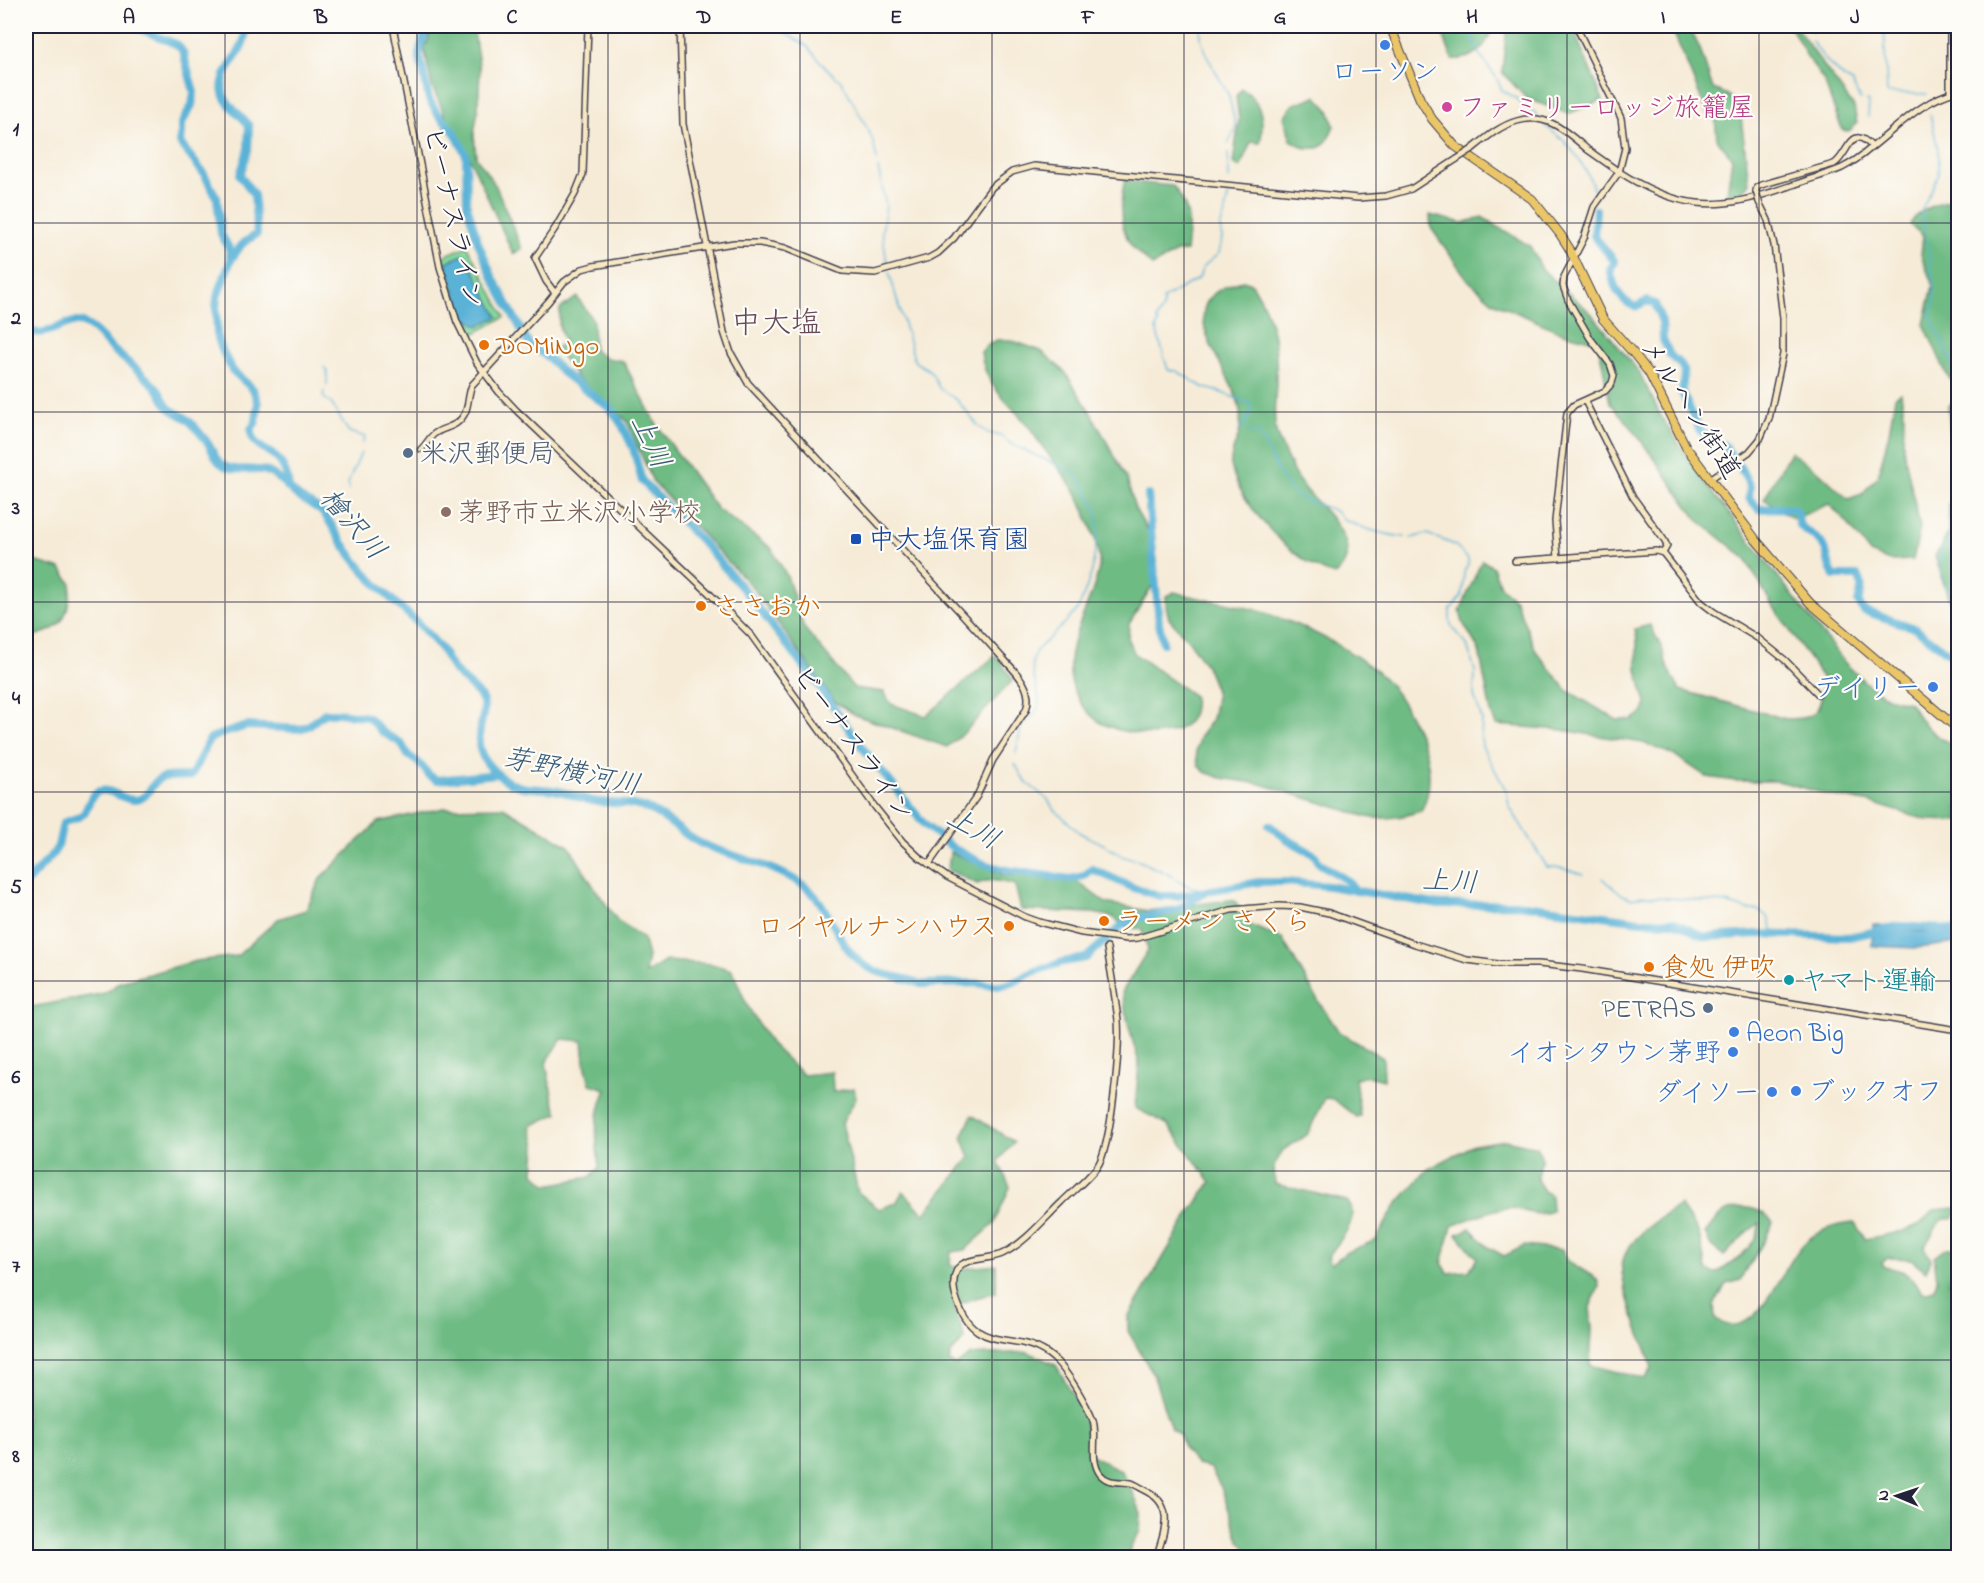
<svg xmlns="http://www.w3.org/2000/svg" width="1984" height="1583" font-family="'Indie Flower','Klee One',sans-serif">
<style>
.green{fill:#88db9c;stroke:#557e6c;stroke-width:1.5}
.forest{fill:#6ebb84;stroke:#486e60;stroke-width:1.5;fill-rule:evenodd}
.water{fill:#5ab2d7;stroke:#3e6a89;stroke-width:1.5}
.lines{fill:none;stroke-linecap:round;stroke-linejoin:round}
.stream{stroke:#5ab2d7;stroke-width:1.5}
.river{stroke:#5ab2d7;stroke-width:8}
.secondary-casing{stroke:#424052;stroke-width:8}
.highway-casing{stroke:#424052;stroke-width:10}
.secondary{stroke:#f7e8c3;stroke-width:5}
.highway{stroke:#ebc669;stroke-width:8}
.secondary-bridge-casing{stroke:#424052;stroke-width:8;stroke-linecap:butt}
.secondary-bridge{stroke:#f7e8c3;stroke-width:5}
.grid{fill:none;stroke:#22223b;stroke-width:1.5;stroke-opacity:0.55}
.shop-dot{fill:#3f7fe0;stroke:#fdfcf7;stroke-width:2}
.hotel-dot{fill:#d1479c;stroke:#fdfcf7;stroke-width:2}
.food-dot{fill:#e8710a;stroke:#fdfcf7;stroke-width:2}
.service-dot{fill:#5c6f8a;stroke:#fdfcf7;stroke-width:2}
.education-dot{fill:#8d6e63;stroke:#fdfcf7;stroke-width:2}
.transit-dot{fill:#1a4fb4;stroke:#fdfcf7;stroke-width:2}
.culture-dot{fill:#0f9aa8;stroke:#fdfcf7;stroke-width:2}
.labels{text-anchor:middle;stroke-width:4.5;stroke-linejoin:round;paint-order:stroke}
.shop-label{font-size:27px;fill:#366cbe;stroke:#fdfcf7;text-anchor:end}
.hotel-label{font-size:27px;fill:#b23c85;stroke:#fdfcf7;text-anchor:start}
.street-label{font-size:27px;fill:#22223b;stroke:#fdfcf7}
.food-label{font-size:27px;fill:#c56008;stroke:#fdfcf7;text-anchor:start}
.service-label{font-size:27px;fill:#4e5e75;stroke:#fdfcf7;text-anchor:start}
.education-label{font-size:27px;fill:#785e54;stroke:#fdfcf7;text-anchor:start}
.transit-label{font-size:27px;fill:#164399;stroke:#fdfcf7;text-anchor:start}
.culture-label{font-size:27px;fill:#0d838f;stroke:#fdfcf7;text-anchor:start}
.water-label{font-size:28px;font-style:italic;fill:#385c79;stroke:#fdfcf7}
.quarter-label{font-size:30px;fill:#664a59;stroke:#fdfcf7}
.neatline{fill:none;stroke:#22223b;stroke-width:2}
.grid-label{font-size:20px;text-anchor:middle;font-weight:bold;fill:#22223b}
</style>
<rect width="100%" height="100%" fill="#fdfcf7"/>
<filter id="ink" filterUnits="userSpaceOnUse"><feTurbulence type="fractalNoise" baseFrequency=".0167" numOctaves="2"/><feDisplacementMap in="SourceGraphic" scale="12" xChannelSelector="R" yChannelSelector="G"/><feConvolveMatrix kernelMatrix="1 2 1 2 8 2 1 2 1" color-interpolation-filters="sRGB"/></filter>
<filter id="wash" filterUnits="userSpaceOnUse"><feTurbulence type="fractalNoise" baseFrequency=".008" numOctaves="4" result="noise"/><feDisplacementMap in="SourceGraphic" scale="24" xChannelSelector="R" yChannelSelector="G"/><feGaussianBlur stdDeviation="1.35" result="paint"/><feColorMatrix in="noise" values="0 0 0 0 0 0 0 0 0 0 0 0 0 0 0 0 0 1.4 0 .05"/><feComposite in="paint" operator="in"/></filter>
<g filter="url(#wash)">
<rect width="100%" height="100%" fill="#f6ebd7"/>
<polygon class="green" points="467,246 505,317 475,333 459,314 442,257"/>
<g class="forest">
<polygon points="431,26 473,26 480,71 478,110 474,134 476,157 496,186 522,249 513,254 467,152 447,120 432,86 424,48 428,41"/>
<path d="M1440,26h52c-3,21 -20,35 -40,33z"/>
<polygon points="1507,26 1572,26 1603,100 1568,114 1526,98 1502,72"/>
<polygon points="1671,26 1689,26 1700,49 1713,89 1728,95 1740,109 1749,182 1741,194 1727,193 1732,158 1717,139 1715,118 1707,113"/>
<polygon points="1786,26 1795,26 1854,107 1857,124 1849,131 1842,130 1824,81 1809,60 1793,31"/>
<path d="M1242,89c20,12 23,32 18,54l-9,-1 -11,26 -7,-5 6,-43 -3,-24z"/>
<polygon points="1316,96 1329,110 1334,126 1327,141 1319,148 1305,148 1291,140 1284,117 1292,105"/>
<path d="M1125,179l8,3 40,4c19,24 16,36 13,65l-10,1 -24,14c-7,-7 -15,-14 -21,-21 -13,-19 -11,-45 -6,-66z"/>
<path d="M1958,199v192l-12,-18 -22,-49 9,-38 -12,-31 2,-19 -13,-12c9,-16 31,-23 48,-25z"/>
<path d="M1430,215l33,8 19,-6 48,29 12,23 50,45 47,58 23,46 38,58 145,187 22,21 20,13 23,6c14,23 23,34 48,44v74l-31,-1 -56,-17 -37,-7 -56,-15h-43l-28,-4 -33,-22 -31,-12 -81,-13 -66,-5 -5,-12 -12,-63 -16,-27 -3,-12 22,-51 11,7 7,19 15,14 21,51 14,18 18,22 49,29h15l11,-8 3,-9 -9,-33v-31l-2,-10 15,-4 12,23 6,21 12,21 106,29c33,0 34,-8 38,-39l-53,-77 -26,-45 -48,-39 -65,-91 -22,-25 -12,-61 -35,-9 -70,-31 -25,-22 -37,-52z"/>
<path d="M1243,281l9,3c22,34 26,61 24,101 -1,15 -3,31 0,46 3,12 11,26 16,38 12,31 83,70 43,106 -38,-9 -97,-71 -104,-110 -1,-12 5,-21 8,-31 2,-9 2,-23 -1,-32 -13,-42 -74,-103 5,-121z"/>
<polygon points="577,297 593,320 594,350 605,358 623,361 655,422 717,509 771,548 787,576 804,628 854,688 884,692 891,704 926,716 996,655 1013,680 964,733 947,747 855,715 835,702 753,588 653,482 627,421 578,379 556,348 564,341 559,326 560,309"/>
<path d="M997,340h13l31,11 24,21 26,41 36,66 8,30 18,30 4,22v17l-28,46 -1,16 7,14 59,42c6,50 -61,42 -91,28 -15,-8 -28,-27 -32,-43 -8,-41 22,-76 28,-114 2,-16 -7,-38 -13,-53 -10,-26 -28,-46 -44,-68 -5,-6 -8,-13 -13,-19 -20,-25 -45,-41 -48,-75l5,-6z"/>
<polygon points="1901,393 1904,413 1903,447 1920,528 1913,560 1889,561 1870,553 1849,525 1829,504 1794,519 1764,499 1790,452 1818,471 1848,499 1862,494 1878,476 1889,433 1895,397"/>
<polygon points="1958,396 1958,610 1949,599 1935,556 1948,534 1949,505 1955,485 1948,407"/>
<path d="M26,562h12l23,7 10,14c-3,35 -8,49 -45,54z"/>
<path d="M1174,592c28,8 58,11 85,19 42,13 93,37 125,67 15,15 25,36 34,54 12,25 16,55 3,79 -19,6 -35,9 -54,6l-106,-33 -40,-6 -16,-6 -7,-7 -2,-14 3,-13 13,-19 4,-22 -3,-14 -7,-17 -17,-25 -20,-22 -3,-13v-10z"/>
<path d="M503,807l66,39 23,38 25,36 26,18 5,18 -3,18 21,-13 46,3 20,6 15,35 23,38 33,32 29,-3 1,20 21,-4 2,10 -14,25 16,69 21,17 17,-6 7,-12 21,23 46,-57 -8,-20 10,-22 42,27 -16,19 12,26 -16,37 -29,26 -14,2 -1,13 15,3 31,-3v27l-42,13 11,34 -14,14 -2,9 7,4 14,-11 58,-3 28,13 28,49 7,41 29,15 13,23 8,20 -1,18 -15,27 -1099,-1v-549l79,-15 15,-11 76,-21 41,-5 41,-37 28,-9 14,-31 58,-57 66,-14zM562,1039l21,2 2,23 5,20 16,5c-13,32 -10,46 -7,79l-9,9 -43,8 -13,-12 2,-27 -5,-20 27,-13 -5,-13 -7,-37z"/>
<path d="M950,852l54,23 38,-1 34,7 30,22 42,8 81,-11 6,1 14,24 33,13 37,64 20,30 44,26 1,22 -16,-4 -13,2 5,38 -4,1 -23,-18 -8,-1 -18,37 -24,15 -9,16 1,18 72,17c16,17 -9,41 -19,56l3,7 16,-12 29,-12 20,-35 32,-36 46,-24 31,-5 32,7 5,11 -5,22 7,11 7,4 1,16c-20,7 -24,-1 -42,-3 -16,-1 -42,12 -58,18l-10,37 6,10 21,-2 8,-13 -20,-24 13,-6 18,19 16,9 20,-10 38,4 6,11 29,18 2,8 -9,20 2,23 -2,35 55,14 7,-10c-3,-16 -10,-28 -15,-43 -5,-12 -16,-47 -15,-59 1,-26 38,-49 58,-62l19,28 7,36 9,5c20,-12 41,-26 45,-51l-13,9 -23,24 -14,-11 -5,-12c6,-7 12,-17 20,-21 15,-9 37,-4 48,10 -8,21 -22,39 -33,58l-13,4 -13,20 1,15c40,29 66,-50 86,-72 13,-16 34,-23 54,-24l10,16 35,-7 19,-7 15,-15 20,-2 4,1 -5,9 -12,2 -17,27 7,13 -5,11 -15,-12 -23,-1 -6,5 2,4c21,3 26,6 38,25h6l6,-3 3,-10 -3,-22 12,-9h10l2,10 -9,25 9,2v272l-683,1 -24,-3 -12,-15 -18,-53 -11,-19 -13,-3 -12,-15 -5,-15 -9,-6 -18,-55 -25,-43v-14l62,-105 21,-30 -44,-58 -32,-16 4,-45 -10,-35 -7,-36 26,-42 -6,-21 -17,-2 -12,-10 -20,-4 -72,-3 -6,-25c-14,-4 -24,-7 -38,-1l-29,-14z"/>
</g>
<g class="water">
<polygon points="465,254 498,317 478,326 466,318 458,302 446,262"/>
<polygon points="1873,924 1921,932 1958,929 1958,943 1916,948 1872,946"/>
</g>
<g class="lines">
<g class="stream">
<polyline points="774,26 807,46 827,69 842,82 865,124 873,141 877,160"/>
<polyline points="1200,26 1201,38 1205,52 1229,96 1236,127 1228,144"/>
<polyline points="1468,26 1479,54 1496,77 1502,90 1516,98 1527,110 1534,112 1538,117"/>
<polyline points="1810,26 1812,32"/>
<polyline points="1884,26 1887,93 1927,94"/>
<path d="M1812,41c10,16 23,32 40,41l8,18"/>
<polyline points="1866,101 1869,102 1868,117"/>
<polyline points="1930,114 1938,149 1939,161 1939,175 1922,209 1922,219 1929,252 1934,289 1934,303 1930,316 1952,362 1958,401"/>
<path d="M1543,123c6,7 15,12 22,19 14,15 27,36 31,56"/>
<polyline points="1228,153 1229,179"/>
<polyline points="878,168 886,206 882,232 888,268"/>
<polyline points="1229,192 1224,217 1220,227 1222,238 1219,253 1203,267 1199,278 1163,299 1163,308 1157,318 1158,324 1156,329 1168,370 1177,371 1204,388 1217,391 1251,404 1252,411 1241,429"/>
<path d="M889,272l26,90 14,8 5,7 5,11 18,12 21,26 10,7 13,3 10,8 57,26 11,8 14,23 4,11 1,20 -6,39 -7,21 -6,15 -5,7 -38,37c-15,31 24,49 -15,76l-5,26"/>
<polyline points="324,367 327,371 327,385"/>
<polyline points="324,391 323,397 331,403 349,432 365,437 362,444"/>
<path d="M1247,432h9l3,3c12,18 17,40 32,56 11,11 29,13 42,19 6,2 8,9 14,11 19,9 38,14 58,16"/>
<path d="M1958,463c-2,5 -7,10 -9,16 -4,15 12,33 8,50 -2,9 -9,12 -13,19 -5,10 -5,28 -1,37l15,11"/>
<polyline points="349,490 348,483 361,453"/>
<path d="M1411,538l16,-4 28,11 13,14v6l-4,7 -2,24 -12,14v12l3,7 14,16 8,26 -1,24 8,25 -1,17 1,9 25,46 2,14 38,61c12,-2 23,5 36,7"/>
<polyline points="1015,764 1025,781 1048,800 1053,808 1080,833 1103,844 1124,857 1135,859 1166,873 1190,887 1203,889 1207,891"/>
<polyline points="1602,878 1623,895 1632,899 1643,896 1681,899 1726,903 1748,910 1758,910 1768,917 1774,934"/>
</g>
<g class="river">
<polyline points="134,26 178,45 183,52 194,92 192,105 182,123 180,143 204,174 217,198 221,234 229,248 231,260"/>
<path d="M244,26c8,26 -34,47 -18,74 6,9 16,16 23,25l-1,25 -8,25 14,20 3,39 -15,10 -11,16 -14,37 -1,12 1,26 5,15 10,20 21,19 5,14 -2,19 -5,7c-1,15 15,20 25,28 8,8 12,20 13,31"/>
<polyline points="427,26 419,54 429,99 437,113 455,133 466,155 467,205 478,242 492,276 529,344 550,359 562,372 611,409 622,425 633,448 642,481 703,543 746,592 815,681 861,746 925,825 953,848 984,864 1006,870 1070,879 1084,876 1092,869 1134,888 1159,896 1178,896 1259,882 1286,882 1329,886 1440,905 1518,904 1640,921 1674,922 1705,937 1758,934 1849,937 1899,926 1958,930"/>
<path d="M1596,210l-2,26 21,26 -5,7c4,18 8,30 25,38l12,-6 8,3 7,18 1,18 7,15 11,10 3,6 -2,22 18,38 25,15 6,9"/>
<path d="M26,329c22,14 40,-16 61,-4 10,5 15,13 22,21 16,15 35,27 49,44 4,5 6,11 9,16 5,6 14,8 20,13 7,6 14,15 20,23 5,6 7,15 12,20 12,12 32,5 47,9 14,5 21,17 33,26 8,6 18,9 25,17 6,7 10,17 16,25 11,17 24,33 38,47 15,16 33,29 48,46 5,5 11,12 16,18 4,7 7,14 12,20 8,9 19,17 26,26 15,20 -23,47 21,81 22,16 35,9 58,14 11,2 22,8 34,10 21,4 39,0 59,10 18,9 32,25 50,33 34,14 70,20 101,41 28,19 31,58 61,80 18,12 39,11 57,19l53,-1 25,3 15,-4 19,-10 30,-10 23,-4 42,-38 49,-10 27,-17"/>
<path d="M1740,467l10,19 -1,12 10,11 18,-1 17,1 4,5 1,11c9,8 19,11 26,23 4,10 2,19 10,28h23c6,8 3,17 0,26l6,9 51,17 43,32"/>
<polyline points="1148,495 1159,623 1163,643"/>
<polyline points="1269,825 1287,839 1315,855 1319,863 1348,881 1356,891"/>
<path d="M26,883l27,-29 5,-8 5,-23c7,-4 16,-4 21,-10 5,-7 6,-20 16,-22 12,-3 23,10 36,9 13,-2 14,-15 23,-21 6,-4 24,-2 32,-3l18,-36 6,-4 32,-10 53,3 8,-3 17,-13h14l29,4 14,15 19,11 7,12 11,8 10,12 8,5 60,-6"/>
</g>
</g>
</g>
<g filter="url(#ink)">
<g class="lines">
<defs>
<g id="secondary">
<polyline points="393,26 440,267 457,322 477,363 499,392 517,411 710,594 751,635 875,807 903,842 919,857 947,877 1025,917 1039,922 1082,933 1127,939 1138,938 1231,910 1279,906 1300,907 1329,913 1415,944 1467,960 1498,964 1539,964 1582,969 1958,1030"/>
<path d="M680,26l3,98 41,208 7,21 17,30 250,270c14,16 37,33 28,57l-33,50 -16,36 -48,68"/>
<polyline points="1950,26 1950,93"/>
<path d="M1471,150c14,-11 28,-24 46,-29 30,-9 50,11 71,29 10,7 20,14 30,21 23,15 52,29 79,32 36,4 69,-9 102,-20 14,-5 29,-9 43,-15 10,-5 21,-13 30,-21 28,-22 50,-47 86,-56"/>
<path d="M1756,191l1,-4 4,-2 73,-21c15,-9 16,-42 38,-17"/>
<polyline points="555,293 546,281 535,258 556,227 575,194 583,174 588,26"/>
<polyline points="1585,401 1633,497 1664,540 1667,546 1663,553"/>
<path d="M421,449c5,-4 8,-11 13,-15 10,-8 23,-5 31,-21 4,-9 3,-19 7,-28l76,-83 16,-20 18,-13 11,-3 141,-23h26l25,5 57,23 33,2 54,-15 9,-5 16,-15 38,-51 20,-15 22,-6 324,32 28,-2 25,-7 46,-30"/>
<polyline points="1710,479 1749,452 1760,439 1769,419 1783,354 1783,318 1774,245 1768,220 1759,202"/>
<polyline points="1558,558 1555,521 1567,413 1574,405 1605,391 1612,383 1614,376 1610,364 1590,338 1568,300 1563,286 1564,277 1584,238 1594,207 1619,172 1625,148 1621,118 1576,26"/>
<polyline points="1515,561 1656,551 1663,553 1701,602 1714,612 1759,639 1785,660 1818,694"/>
<path d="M1107,948c4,24 8,48 11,72 2,27 -6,126 -21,147 -10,13 -24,24 -35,35 -18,17 -36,40 -58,51 -12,7 -33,4 -43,12 -8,7 -8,20 -6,29 19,67 62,31 99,65 13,11 32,45 39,61 5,17 -4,39 7,54 8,10 20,7 31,9 4,1 8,4 12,6 33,15 22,41 13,69"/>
</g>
<polyline id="highway" points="1390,26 1420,99 1432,119 1455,146 1532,199 1560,234 1569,248 1603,319 1635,355 1649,373 1686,447 1756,540 1810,603 1958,729"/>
</defs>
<use href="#secondary" class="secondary-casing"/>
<use href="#highway" class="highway-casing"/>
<use href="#secondary" class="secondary"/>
<use href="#highway" class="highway"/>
<defs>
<g id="secondary-bridge">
<polyline points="1457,159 1471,150"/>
<polyline points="1756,191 1759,202"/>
</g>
</defs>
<use href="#secondary-bridge" class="secondary-bridge-casing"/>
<use href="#secondary-bridge" class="secondary-bridge"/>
</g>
</g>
<path class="grid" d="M225,26v1532M417,26v1532M608,26v1532M800,26v1532M992,26v1532M1184,26v1532M1376,26v1532M1567,26v1532M1759,26v1532M26,223h1932M26,412h1932M26,602h1932M26,792h1932M26,981h1932M26,1171h1932M26,1360h1932"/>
<g class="shop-dot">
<circle cx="1385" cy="45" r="6"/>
<circle cx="1933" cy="687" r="6"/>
<circle cx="1734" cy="1032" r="6"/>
<circle cx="1733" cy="1052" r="6"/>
<circle cx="1796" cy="1091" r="6"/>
<circle cx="1772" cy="1092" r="6"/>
</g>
<circle class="hotel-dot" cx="1447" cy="107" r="6"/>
<g class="food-dot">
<circle cx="484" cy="345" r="6"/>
<circle cx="701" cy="606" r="6"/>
<circle cx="1104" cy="921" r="6"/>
<circle cx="1009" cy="926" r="6"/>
<circle cx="1649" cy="967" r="6"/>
</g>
<g class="service-dot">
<circle cx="408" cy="453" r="6"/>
<circle cx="1708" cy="1008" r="6"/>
</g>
<circle class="education-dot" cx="446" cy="512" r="6"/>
<rect class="transit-dot" x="850" y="533" width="12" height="12" rx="3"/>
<circle class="culture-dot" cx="1789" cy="980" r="6"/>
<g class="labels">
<g class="shop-label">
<text x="1385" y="80" text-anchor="middle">ローソン</text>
<text x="1921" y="696">デイリー</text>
<text x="1746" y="1041" text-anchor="start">Aeon Big</text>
<text x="1721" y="1061">イオンタウン茅野</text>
<text x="1808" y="1100" text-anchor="start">ブックオフ</text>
<text x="1760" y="1101">ダイソー</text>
</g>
<g class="hotel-label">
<text x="1459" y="116">ファミリーロッジ旅籠屋</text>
</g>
<g class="street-label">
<text transform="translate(454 217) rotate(77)" y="9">ビーナスライン</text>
<text transform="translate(1691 408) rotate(57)" y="9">メルヘン街道</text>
<text transform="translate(854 743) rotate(54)" y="9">ビーナスライン</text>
</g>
<g class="food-label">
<text x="496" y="354">DOMiNgo</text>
<text x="713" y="615">ささおか</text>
<text x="1116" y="930">ラーメン さくら</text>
<text x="997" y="935" text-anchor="end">ロイヤルナンハウス</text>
<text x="1661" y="976">食処 伊吹</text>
</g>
<g class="service-label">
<text x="420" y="462">米沢郵便局</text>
<text x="1696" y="1017" text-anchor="end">PETRAS</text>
</g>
<g class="education-label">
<text x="458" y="521">茅野市立米沢小学校</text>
</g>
<g class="transit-label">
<text x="868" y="548">中大塩保育園</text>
</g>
<g class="culture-label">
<text x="1801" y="989">ヤマト運輸</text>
</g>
<g class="water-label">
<text transform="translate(652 441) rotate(65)" y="10">上川</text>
<text transform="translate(354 523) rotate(49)" y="10">檜沢川</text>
<text transform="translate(572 770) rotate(12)" y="10">芽野横河川</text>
<text transform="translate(974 827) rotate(30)" y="10">上川</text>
<text transform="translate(1450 880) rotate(3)" y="10">上川</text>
</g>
<g class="quarter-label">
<text x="776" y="332">中大塩</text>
</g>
</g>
<rect width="1984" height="1583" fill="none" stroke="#fdfcf7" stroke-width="66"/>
<g transform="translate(1897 1496) rotate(272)" stroke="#fdfcf7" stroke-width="4.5" paint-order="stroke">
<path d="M0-4.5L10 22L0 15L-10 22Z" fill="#22223b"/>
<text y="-9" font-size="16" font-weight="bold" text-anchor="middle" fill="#22223b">N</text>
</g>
<rect x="33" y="33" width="1918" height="1517" class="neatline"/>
<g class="grid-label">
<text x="129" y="23">A</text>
<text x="321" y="23">B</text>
<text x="512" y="23">C</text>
<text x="704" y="23">D</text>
<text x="896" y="23">E</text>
<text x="1088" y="23">F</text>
<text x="1280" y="23">G</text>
<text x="1472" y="23">H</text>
<text x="1663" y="23">I</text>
<text x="1855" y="23">J</text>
<text x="16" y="135">1</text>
<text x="16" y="324">2</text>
<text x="16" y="514">3</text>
<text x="16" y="704">4</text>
<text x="16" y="893">5</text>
<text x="16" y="1083">6</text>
<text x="16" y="1272">7</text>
<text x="16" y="1462">8</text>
</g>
</svg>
